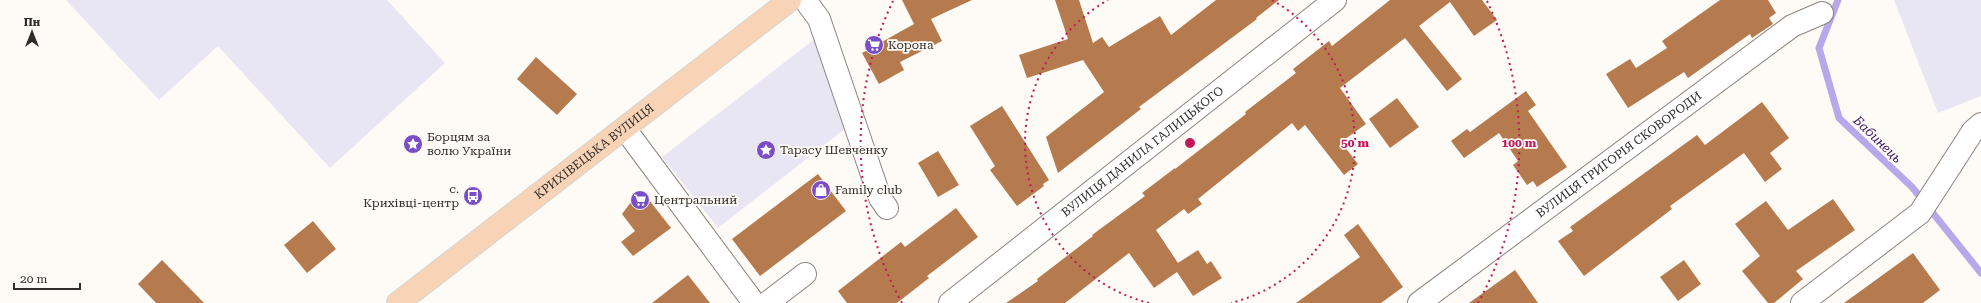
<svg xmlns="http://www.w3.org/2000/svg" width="1981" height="303" font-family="'Roboto Serif',serif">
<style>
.green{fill:#e9e6f4}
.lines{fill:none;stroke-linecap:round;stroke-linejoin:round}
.stream{stroke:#b9a8e9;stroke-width:7}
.building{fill:#b57b4e}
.minor-casing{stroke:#8c8580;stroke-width:24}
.major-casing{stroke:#d5d5d4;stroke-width:24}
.minor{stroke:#fff;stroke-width:22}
.major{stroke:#f9d3b6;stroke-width:22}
.ring{fill:none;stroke:#c2185b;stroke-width:2;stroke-dasharray:2 4}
.labels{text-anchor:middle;stroke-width:3.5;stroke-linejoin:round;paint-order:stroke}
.poi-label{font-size:12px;fill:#2f2c2a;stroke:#fefaf6;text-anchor:start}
.street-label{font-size:12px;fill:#2f2c2a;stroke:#fefaf6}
.water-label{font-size:13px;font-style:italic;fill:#371964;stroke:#fefaf6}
.centre{fill:#c2185b;stroke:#fefaf6;stroke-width:2}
.ring-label{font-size:12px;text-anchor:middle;font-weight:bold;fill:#c2185b;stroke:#fefaf6;stroke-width:3.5;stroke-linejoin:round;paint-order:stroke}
</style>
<rect width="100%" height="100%" fill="#fefaf6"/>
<g class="green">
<polygon points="66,0 387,0 445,63 330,168 218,46 159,100"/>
<polygon points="1894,0 1981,0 1981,96 1938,113"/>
<polygon points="820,35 850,125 718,228 662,157"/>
</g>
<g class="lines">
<polyline class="stream" points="1838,0 1819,48 1839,118 1912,187 1981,273"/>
</g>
<g class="building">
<polygon points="902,0 972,0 931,19 942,41 900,62 904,70 879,84 862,53 914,24"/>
<polygon points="1055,0 1079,0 1093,43 1102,37 1109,47 1160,16 1171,35 1216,0 1279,0 1256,18 1257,19 1139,107 1141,109 1058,173 1046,137 1104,92 1083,60 1027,78 1019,55 1068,39"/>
<polygon points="1390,0 1482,0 1497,20 1474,36 1450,2 1419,26 1462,79 1447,91 1405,38 1340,88 1366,124 1341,142 1358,164 1344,175 1305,125 1298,131 1292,123 1198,199 1202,204 1188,214 1184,209 1156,230 1178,263 1198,250 1207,264 1211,261 1222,278 1193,296 1177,272 1154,288 1129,253 1065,303 1006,303 1038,281 1037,279 1093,236 1092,235 1145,196 1142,193 1175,168 1175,169 1246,114 1245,112 1296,73 1293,69 1329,41 1332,46"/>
<polygon points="1720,0 1768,0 1776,13 1769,18 1773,24 1752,38 1750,34 1688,78 1684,72 1628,108 1606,74 1630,59 1636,68 1667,48 1662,41"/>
<polygon points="536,57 577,94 557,115 517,79"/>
<polygon points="1526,91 1536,105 1528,111 1567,167 1537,187 1533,181 1527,185 1513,165 1518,161 1499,133 1464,158 1451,141 1467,129 1470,132"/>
<polygon points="1397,98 1419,127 1390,148 1369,119"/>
<polygon points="1762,102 1789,138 1770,153 1782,169 1765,182 1744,153 1670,206 1672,209 1584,276 1558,241 1573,231 1570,227 1697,135 1705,145"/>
<polygon points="1002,106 1049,180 1043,184 1044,186 1017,206 990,170 995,166 970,126"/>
<polygon points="938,151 959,185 938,197 918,163"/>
<polygon points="818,174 846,211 760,276 732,239"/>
<polygon points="646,196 671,228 633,256 621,242 635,231 622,214 631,202"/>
<polygon points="1833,199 1855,230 1796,271 1803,279 1774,303 1768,303 1742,271 1760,256 1735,224 1766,201 1788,230"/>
<polygon points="956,208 978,237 927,276 929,278 897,303 847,303 838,291 901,242 905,247"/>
<polygon points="313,221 336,249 307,273 284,245"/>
<polygon points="1358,224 1403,287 1381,303 1296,303 1360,257 1344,235"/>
<polygon points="1913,253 1940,290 1923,303 1844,303"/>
<polygon points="162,260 204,303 156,303 138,284"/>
<polygon points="1684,260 1701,284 1678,301 1660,277"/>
<polygon points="1515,270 1538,303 1469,303"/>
<polygon points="688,275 710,303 652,303"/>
</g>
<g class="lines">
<defs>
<g id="minor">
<polyline points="805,0 819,19 880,198 887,208"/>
<polyline points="625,129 754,303"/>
<polyline points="767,303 805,274"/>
<path id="s1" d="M950,303l385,-303"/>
<path id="s2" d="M1419,303l373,-277 30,-13"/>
<polyline points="1802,303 1920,213 1973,131 1981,124"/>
</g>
<g id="major">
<path id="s3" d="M398,303l392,-303"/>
</g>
</defs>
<use href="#minor" class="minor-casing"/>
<use href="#major" class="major-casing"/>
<use href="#minor" class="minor"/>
<use href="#major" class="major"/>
</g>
<g class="ring">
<path d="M1149 303A165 165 0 0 1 1108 0M1272 0A165 165 0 0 1 1231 303"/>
<path d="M902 303A329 329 0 0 1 893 1M1487 1A329 329 0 0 1 1478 303"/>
</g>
<defs>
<symbol id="supermarket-disc" viewBox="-11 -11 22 22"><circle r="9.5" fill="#7a4ec6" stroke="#fefaf6"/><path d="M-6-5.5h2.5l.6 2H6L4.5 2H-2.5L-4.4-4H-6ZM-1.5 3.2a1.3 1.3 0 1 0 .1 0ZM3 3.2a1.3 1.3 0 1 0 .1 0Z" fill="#fff"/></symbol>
<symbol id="sight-disc" viewBox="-11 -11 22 22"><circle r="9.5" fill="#7a4ec6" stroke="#fefaf6"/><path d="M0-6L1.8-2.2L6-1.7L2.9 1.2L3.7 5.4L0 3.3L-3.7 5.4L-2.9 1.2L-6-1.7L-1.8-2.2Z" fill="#fff"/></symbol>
<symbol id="shop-disc" viewBox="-11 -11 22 22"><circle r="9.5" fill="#7a4ec6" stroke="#fefaf6"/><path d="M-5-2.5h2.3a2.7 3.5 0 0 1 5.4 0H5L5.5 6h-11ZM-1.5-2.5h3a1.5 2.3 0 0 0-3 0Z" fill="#fff"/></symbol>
<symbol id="bus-disc" viewBox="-11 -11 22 22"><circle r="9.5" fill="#7a4ec6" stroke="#fefaf6"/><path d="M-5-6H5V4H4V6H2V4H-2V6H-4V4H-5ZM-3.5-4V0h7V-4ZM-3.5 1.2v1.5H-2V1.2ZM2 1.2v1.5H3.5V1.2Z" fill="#fff"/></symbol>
</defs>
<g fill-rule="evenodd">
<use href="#supermarket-disc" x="863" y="34" width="22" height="22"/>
<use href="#sight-disc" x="402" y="133" width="22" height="22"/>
<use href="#sight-disc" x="755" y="139" width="22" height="22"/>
<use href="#shop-disc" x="810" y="179" width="22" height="22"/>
<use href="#bus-disc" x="462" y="185" width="22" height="22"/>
<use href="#supermarket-disc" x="629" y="189" width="22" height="22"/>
</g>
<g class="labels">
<g class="poi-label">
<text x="888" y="49">Корона</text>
<text x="427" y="141">Борцям за<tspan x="427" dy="14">волю України</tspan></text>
<text x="780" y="154">Тарасу Шевченку</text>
<text x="459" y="193" text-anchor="end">с.<tspan x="459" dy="14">Крихівці-центр</tspan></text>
<text x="835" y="194">Family club</text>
<text x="654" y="204">Центральний</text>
</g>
<g class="street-label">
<text dy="4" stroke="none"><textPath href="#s1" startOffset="245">ВУЛИЦЯ ДАНИЛА ГАЛИЦЬКОГО</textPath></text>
<text dy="4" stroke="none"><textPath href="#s3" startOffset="248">КРИХІВЕЦЬКА ВУЛИЦЯ</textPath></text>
<text dy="4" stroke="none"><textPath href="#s2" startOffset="249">ВУЛИЦЯ ГРИГОРІЯ СКОВОРОДИ</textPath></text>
</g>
<g class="water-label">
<text transform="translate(1878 139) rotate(44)" y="5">Бабинець</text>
</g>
</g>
<circle cx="1190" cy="143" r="6" class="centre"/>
<g class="ring-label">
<text x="1355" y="147">50 m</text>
<text x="1519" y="147">100 m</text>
</g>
<g transform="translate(32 32)" stroke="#fefaf6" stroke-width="3" paint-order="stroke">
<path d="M0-3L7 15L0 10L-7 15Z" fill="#2f2c2a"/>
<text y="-6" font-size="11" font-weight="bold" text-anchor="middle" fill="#2f2c2a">Пн</text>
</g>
<path d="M14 283v6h66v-6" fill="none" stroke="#2f2c2a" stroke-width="2"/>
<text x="20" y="283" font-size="12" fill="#2f2c2a" stroke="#fefaf6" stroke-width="3" paint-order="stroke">20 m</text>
</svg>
